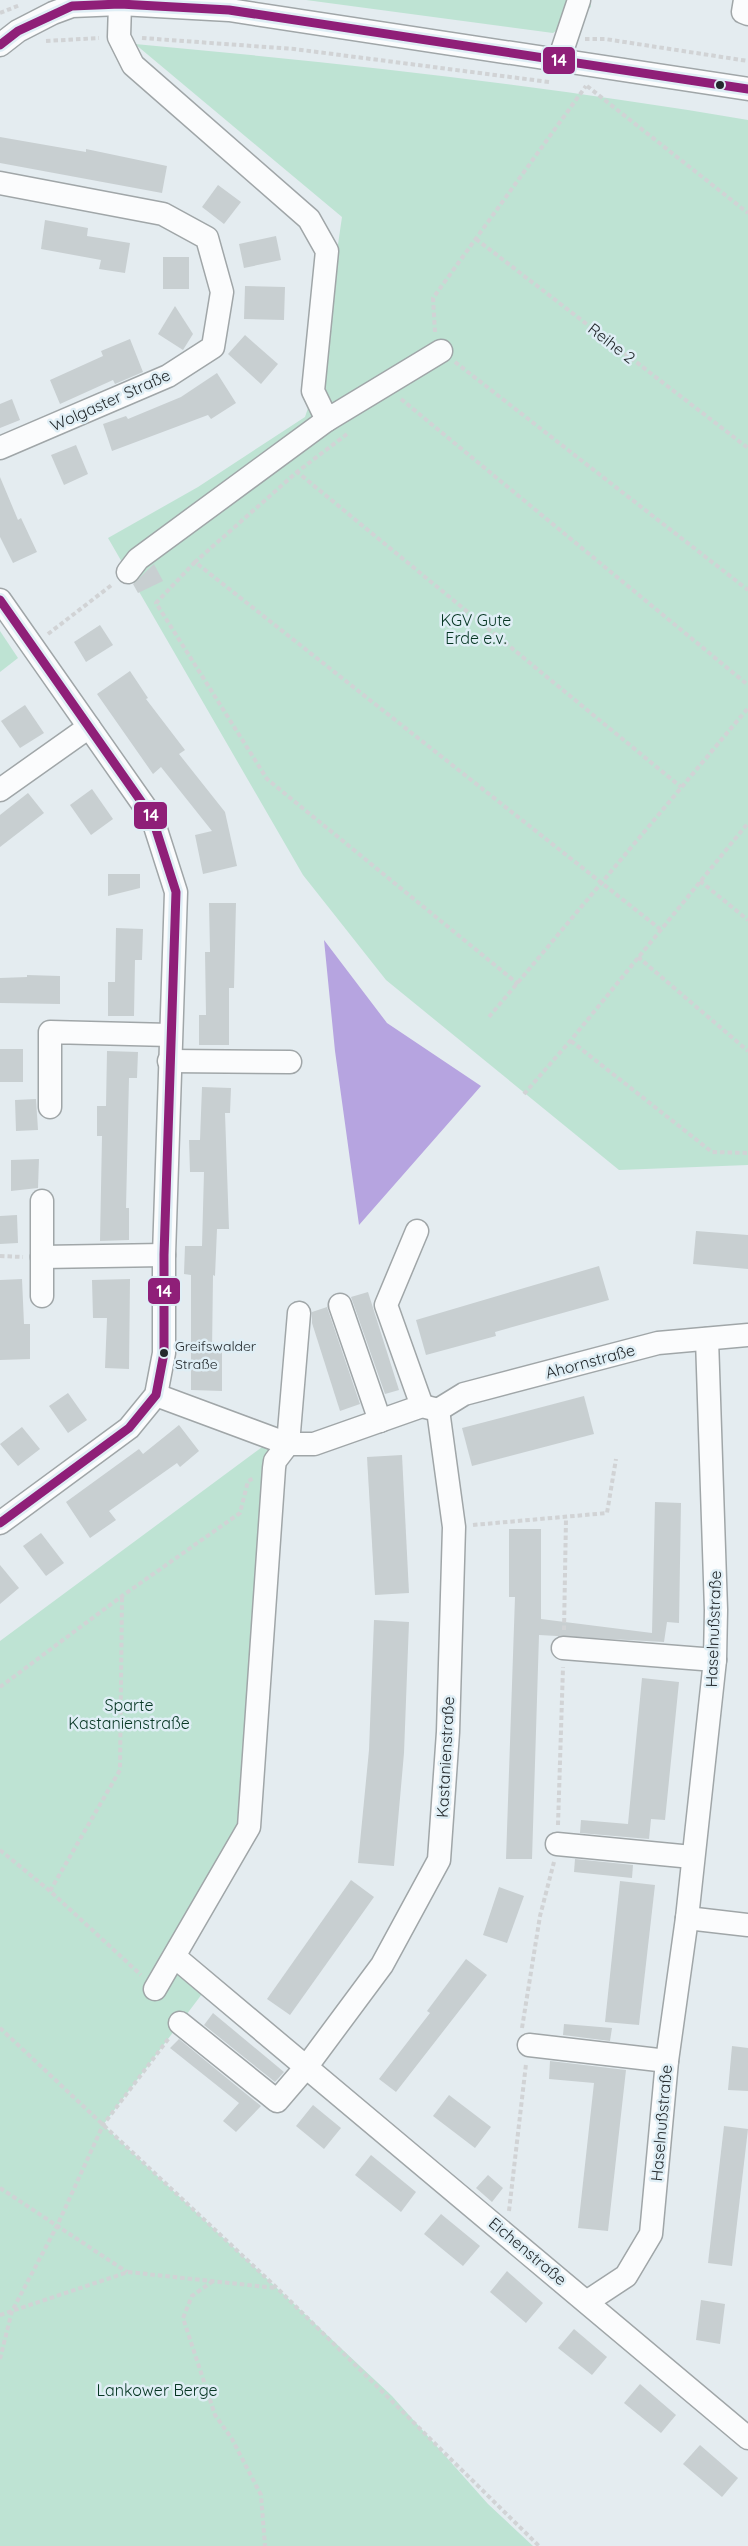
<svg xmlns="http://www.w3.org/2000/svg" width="748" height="2546" font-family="Quicksand,sans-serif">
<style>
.green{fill:#bee3d3}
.water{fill:#b6a4e0}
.building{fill:#c8cfd1}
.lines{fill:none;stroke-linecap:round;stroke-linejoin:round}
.minor-casing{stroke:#a0a6a8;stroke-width:25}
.path{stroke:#d1d3d5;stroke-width:4;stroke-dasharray:4.5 3;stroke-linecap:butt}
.minor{stroke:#fbfcfd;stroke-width:22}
.bus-1-casing{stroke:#dfeef5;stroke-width:14}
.bus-1{stroke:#8f1f78;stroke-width:9}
.bus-dot{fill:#23292c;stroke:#dfeef5;stroke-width:2}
.labels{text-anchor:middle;stroke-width:5;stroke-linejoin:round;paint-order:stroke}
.bus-label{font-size:14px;fill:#23292c;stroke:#dfeef5;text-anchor:start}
.street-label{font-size:16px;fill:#23292c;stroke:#dfeef5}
.park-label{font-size:16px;fill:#063623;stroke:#dfeef5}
.line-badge{stroke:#dfeef5;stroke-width:2}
.badge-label{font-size:16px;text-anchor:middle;font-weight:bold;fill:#fff}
</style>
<rect width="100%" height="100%" fill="#e4ecf0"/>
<g class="green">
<polygon points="306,0 590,0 591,7 553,33"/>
<path d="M135,44c206,19 409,41 613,76v1045l-129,5 -233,-190 -83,-105 -195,-337 90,-51 107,-70 14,-42 23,-158z"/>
<polygon points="0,631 18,658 0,672"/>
<polygon points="269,1442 254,1827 187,1947 205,1990 103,2125 392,2396 488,2504 533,2546 0,2546 0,1641"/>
</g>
<polygon class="water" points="324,940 387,1023 481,1086 359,1225 335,1051"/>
<g class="building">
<polygon points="0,137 86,152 86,149 167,166 162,193 0,163"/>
<polygon points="218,185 241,202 224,224 202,207"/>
<polygon points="45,220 88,228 87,236 130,243 125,273 99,269 101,260 41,249"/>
<polygon points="276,236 281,260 244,268 239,244"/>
<rect x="163" y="257" width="26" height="32"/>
<polygon points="245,286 285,287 284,320 244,319"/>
<polygon points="175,306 193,334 183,350 158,334"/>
<polygon points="245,335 278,364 261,384 228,354"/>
<polygon points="130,339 143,372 115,384 113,380 60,404 50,380 103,356 101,351"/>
<polygon points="217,373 236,403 211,419 208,415 112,451 103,424 126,416 128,419 181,397"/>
<polygon points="12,399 20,420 0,428 0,404"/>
<polygon points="76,445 88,474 64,485 51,455"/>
<polygon points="0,477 18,520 21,518 37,552 13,563 0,537"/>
<polygon points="154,564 163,581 138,593 133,584"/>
<polygon points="100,625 113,645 86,662 74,642"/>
<polygon points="130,671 148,698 146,699 185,750 179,754 225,812 237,866 203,874 195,835 212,831 161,767 153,774 97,694"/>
<polygon points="25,705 44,733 20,748 1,721"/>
<polygon points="92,789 113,819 91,835 70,805"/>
<polygon points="28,793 44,813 0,847 0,815"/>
<polygon points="108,874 140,874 140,888 108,896"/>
<polygon points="209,903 236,903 234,988 229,988 229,1045 199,1045 199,1015 206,1015 205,952 210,952"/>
<polygon points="116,928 143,929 142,960 135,960 134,1016 108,1016 108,982 115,982"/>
<polygon points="27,975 60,976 60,1004 0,1003 0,978 27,977"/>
<rect x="0" y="1049" width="23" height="33"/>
<polygon points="107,1051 138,1052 137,1078 129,1078 126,1208 129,1208 129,1240 100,1241 102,1136 97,1136 97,1106 106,1106"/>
<polygon points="202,1087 231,1088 230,1113 225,1113 229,1229 217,1229 215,1276 213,1275 212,1352 222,1352 222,1391 191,1390 191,1275 184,1274 185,1246 202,1246 204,1172 190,1172 189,1140 200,1140"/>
<polygon points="36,1099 38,1130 16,1131 15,1100"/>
<polygon points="39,1159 38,1188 11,1191 11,1160"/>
<polygon points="17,1215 18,1243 0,1244 0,1216"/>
<polygon points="696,1231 748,1235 748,1269 693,1264"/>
<polygon points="599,1266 609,1300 495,1332 496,1336 426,1355 416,1320"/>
<polygon points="22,1279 24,1324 30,1324 30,1359 0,1360 0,1280"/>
<polygon points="130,1279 129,1369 105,1368 107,1318 93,1318 92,1280"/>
<polygon points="368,1292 399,1390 385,1394 351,1297"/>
<polygon points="327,1307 360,1404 340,1411 312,1323 312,1312"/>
<polygon points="68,1393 87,1420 68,1433 49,1406"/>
<polygon points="584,1396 594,1434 472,1466 462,1428"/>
<polygon points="179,1425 199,1451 180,1467 177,1463 109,1511 116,1520 90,1538 66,1502 139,1449 143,1454"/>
<polygon points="22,1427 40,1449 18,1466 0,1444"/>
<polygon points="402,1455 409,1593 375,1595 367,1457"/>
<polygon points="655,1502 681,1503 679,1623 667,1622 664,1642 539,1635 532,1859 506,1859 515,1597 509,1597 509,1529 541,1529 541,1619 652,1633"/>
<polygon points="41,1533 64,1563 46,1576 23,1546"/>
<polygon points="0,1565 19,1588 0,1604"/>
<polygon points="374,1620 409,1622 404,1753 394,1866 358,1863 369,1750"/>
<polygon points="642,1678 679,1682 665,1820 651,1819 649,1839 580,1833 581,1820 628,1824"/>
<polygon points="575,1859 633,1865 632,1878 574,1872"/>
<polygon points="351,1880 374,1897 290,2015 267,1999"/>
<polygon points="620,1881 655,1885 639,2025 605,2022"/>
<polygon points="499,1887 524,1896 507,1943 483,1935"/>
<polygon points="466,1959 487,1975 396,2092 379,2079 430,2013 427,2011"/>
<polygon points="213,2013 284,2072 275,2082 204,2025"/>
<polygon points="564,2024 612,2028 610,2041 563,2035"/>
<polygon points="179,2039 261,2106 236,2132 223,2121 239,2103 170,2048"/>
<polygon points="732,2046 748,2048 748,2091 728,2090"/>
<polygon points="550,2061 626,2070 608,2231 578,2228 594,2083 549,2079"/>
<polygon points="449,2095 491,2127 475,2148 433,2116"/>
<polygon points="313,2105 341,2128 324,2149 296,2126"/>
<polygon points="724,2126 748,2129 732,2266 708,2263"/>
<polygon points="371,2155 416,2192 401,2212 355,2175"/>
<polygon points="488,2175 503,2188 492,2202 476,2188"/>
<polygon points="441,2214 480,2246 463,2266 424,2234"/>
<polygon points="507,2271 543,2303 526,2323 490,2292"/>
<polygon points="701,2300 725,2304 720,2344 696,2340"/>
<polygon points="574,2329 607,2357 592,2375 558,2348"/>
<polygon points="640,2384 676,2415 661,2433 624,2403"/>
<polygon points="700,2445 738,2478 722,2497 683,2464"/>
</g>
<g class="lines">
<defs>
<g id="minor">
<polyline points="745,0 743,12 748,14"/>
<polyline points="120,4 119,37 133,65 309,219 327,251 313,391 327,420 441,351"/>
<polyline points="0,45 18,31 53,13 72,6 120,4 229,10 748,89"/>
<polyline points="559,60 579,0"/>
<polyline points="0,183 163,214 207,238 222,292 213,347 168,376 0,448"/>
<polyline points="128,572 138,559 327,420"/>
<polyline points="0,600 152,817 176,892 164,1255 164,1353 156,1395 129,1428 0,1523"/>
<polyline points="0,790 89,727"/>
<polyline points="169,1061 290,1062"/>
<polyline points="50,1107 50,1032 170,1035"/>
<polyline points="42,1201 42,1296"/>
<polyline points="417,1231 386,1305 422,1406"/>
<polyline points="42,1257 164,1255"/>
<polyline points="340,1305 380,1421"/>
<polyline points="156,1395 288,1444 314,1444 422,1406 438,1410"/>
<polyline points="438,1410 464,1394 658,1343 748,1335"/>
<polyline points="563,1648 715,1660"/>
<polyline points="557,1844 692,1857"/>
<polyline points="687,1918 748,1925"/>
<polyline points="175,1957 748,2438"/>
<polyline points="155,1989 249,1827 274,1468 275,1461 288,1444 299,1313"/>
<polyline points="180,2023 277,2101 307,2066 382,1965 439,1860 448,1732 454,1527 438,1410"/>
<polyline points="529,2045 667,2061"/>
<polyline points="588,2301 626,2276 651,2234 667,2061 687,1918 715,1660 716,1610 707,1339"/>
</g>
</defs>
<use href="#minor" class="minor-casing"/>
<g class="path">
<polyline points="0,13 20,5"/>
<polyline points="142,38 294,49 549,82"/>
<polyline points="585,39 605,39 748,61"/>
<polyline points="46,41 99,38"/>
<polyline points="587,86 748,213"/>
<polyline points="476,239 748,448"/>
<polyline points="435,332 433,298 586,86"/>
<polyline points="455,362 748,590"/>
<polyline points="401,399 748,685"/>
<polyline points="347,434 297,472 195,562 660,929"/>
<polyline points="296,471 681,787"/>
<polyline points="195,562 156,603 267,779 518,984"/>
<polyline points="48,634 113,584"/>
<polyline points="700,881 748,920"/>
<polyline points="638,957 748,1051"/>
<polyline points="489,1017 748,708"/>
<polyline points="571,1041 712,1152 748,1153"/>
<polyline points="524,1094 571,1040 748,823"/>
<polyline points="0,1256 23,1257"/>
<polyline points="473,1525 607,1513 616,1459"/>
<polyline points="564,1630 566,1518"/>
<polyline points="0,1687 122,1596 240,1513 248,1481 254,1478"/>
<polyline points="558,1825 563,1667"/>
<polyline points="0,1850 50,1891 141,1975"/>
<polyline points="50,1891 120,1770 122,1596"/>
<polyline points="0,2028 277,2288 539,2546"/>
<polyline points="522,2028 540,1916 554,1862"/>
<polyline points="0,2188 127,2272"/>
<polyline points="509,2211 526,2064"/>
<polyline points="213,2281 192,2296 183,2318 215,2415 232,2439 261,2495 265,2546"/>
<polyline points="0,2315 128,2272 276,2288"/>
<polyline points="0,2359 12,2311 57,2226 103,2125 169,2038"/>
</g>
<use href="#minor" class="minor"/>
<defs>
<g id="bus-1">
<polyline points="0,45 18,31 72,6 120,4 229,10 748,89"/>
<polyline points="0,600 152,817 176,892 164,1255 164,1353 156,1395 129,1428 0,1523"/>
</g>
</defs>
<use href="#bus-1" class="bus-1-casing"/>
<use href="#bus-1" class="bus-1"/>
</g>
<g class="bus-dot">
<circle cx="720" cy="85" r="5"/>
<circle cx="164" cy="1353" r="5"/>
</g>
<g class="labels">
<g class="bus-label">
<text x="175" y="1351">Greifswalder<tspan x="175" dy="18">Straße</tspan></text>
</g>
<g class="street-label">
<text transform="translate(612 343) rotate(38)" y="6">Reihe 2</text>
<text transform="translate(110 400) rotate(-24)" y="6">Wolgaster Straße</text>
<text transform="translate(590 1361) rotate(-15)" y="6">Ahornstraße</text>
<text transform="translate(713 1629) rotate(-88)" y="6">Haselnußstraße</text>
<text transform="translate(445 1757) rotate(-87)" y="6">Kastanienstraße</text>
<text transform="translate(661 2123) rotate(-85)" y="6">Haselnußstraße</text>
<text transform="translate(528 2251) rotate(40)" y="6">Eichenstraße</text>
</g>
<g class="park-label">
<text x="476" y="626">KGV Gute<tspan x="476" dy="18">Erde e.v.</tspan></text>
<text x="129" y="1711">Sparte<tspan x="129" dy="18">Kastanienstraße</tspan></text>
<text x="157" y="2396">Lankower Berge</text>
</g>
</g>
<g class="line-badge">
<rect x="542" y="46" width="34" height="29" rx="6" fill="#8f1f78"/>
<rect x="133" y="801" width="35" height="29" rx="6" fill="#8f1f78"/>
<rect x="147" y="1277" width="34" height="28" rx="6" fill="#8f1f78"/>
</g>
<g class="badge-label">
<text x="559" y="66">14</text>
<text x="151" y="821">14</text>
<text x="164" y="1297">14</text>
</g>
</svg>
